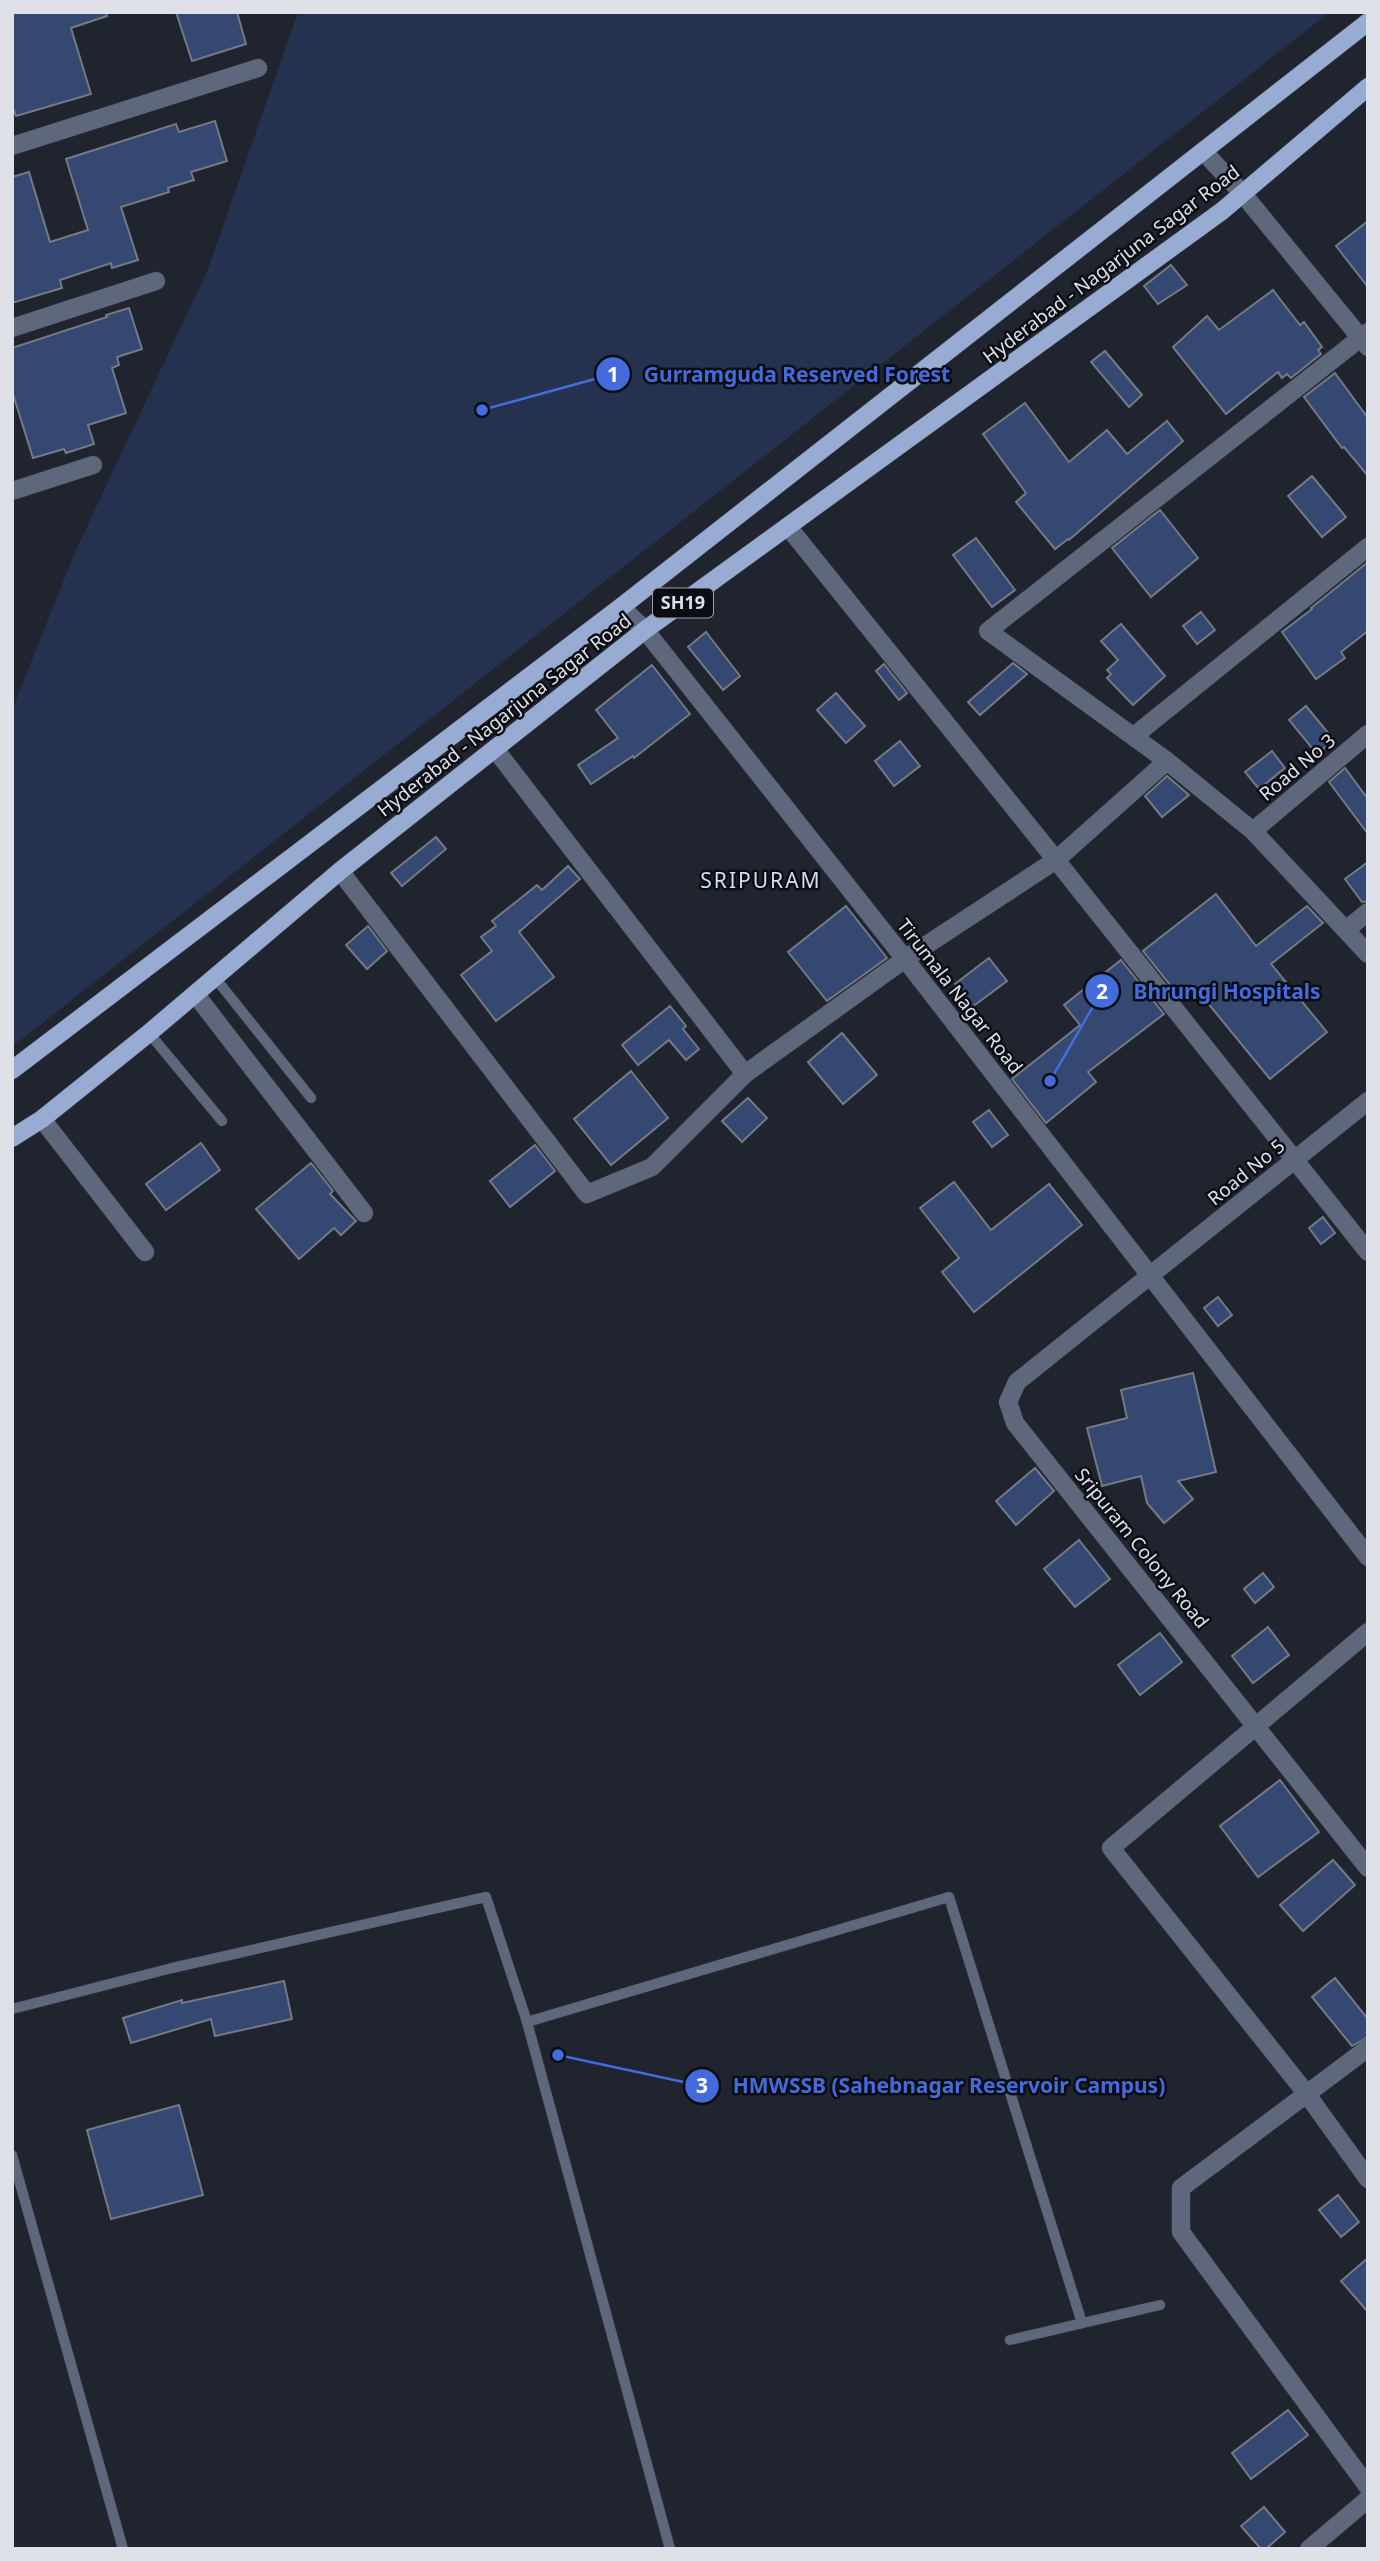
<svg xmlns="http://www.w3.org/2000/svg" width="1380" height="2561" font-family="'Noto Sans',sans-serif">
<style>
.green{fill:#24314f}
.building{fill:#354871;stroke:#737985;stroke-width:2}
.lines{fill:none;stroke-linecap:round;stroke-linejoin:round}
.service-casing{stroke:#3a3e48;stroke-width:11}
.minor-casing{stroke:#3a3e48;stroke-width:19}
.tertiary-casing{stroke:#3a3e48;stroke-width:19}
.primary-casing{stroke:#3a3e48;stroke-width:19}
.service{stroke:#5e677b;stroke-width:10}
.minor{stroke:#5e677b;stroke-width:18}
.tertiary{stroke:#5e677b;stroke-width:18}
.primary{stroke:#97abd3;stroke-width:18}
.labels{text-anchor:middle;stroke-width:5;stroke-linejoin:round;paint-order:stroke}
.shield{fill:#0b0d12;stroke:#9fa1a8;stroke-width:2}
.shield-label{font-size:18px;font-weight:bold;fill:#dee1e8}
.street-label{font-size:19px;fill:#dee1e8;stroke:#0b0d12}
.neighbourhood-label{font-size:21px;letter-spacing:2px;fill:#d1def9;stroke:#0b0d12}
.leader{fill:none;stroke:#446bdb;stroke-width:2.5}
.callout-dot{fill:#446bdb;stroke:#0b0d12;stroke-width:2.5}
.mark-label{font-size:21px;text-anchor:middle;font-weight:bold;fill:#fff}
.callout-label{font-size:21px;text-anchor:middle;font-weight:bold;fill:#446bdb;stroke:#0b0d12;stroke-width:5;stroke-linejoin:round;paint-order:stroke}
</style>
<rect width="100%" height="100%" fill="#1f242e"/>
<polygon class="green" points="298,12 1330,12 12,1047 12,710 75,552 208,269"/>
<g class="building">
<polygon points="12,12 106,12 107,16 71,28 91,94 16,116 12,105"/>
<polygon points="176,12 237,12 246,44 192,61"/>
<polygon points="215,121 227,161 191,172 194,180 168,188 169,192 121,207 138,260 112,268 111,263 60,280 62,288 12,303 12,177 29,172 50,242 88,230 66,159 176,124 179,132"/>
<polygon points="1368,221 1368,287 1336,246"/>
<polygon points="1171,265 1187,285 1158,304 1144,286"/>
<polygon points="1273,290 1300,325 1304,322 1322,347 1318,350 1321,354 1291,378 1287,374 1282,378 1278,372 1226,414 1173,347 1207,316 1219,330"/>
<polygon points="129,308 142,349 117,357 119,365 112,368 126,413 88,425 94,444 66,453 64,449 33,458 12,391 12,348 107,317 106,315"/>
<polygon points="1105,351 1142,395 1129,407 1091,362"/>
<polygon points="1335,373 1368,418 1368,476 1344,447 1342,448 1304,397"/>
<polygon points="1025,403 1069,462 1107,430 1127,454 1167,421 1183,441 1069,540 1068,539 1055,549 1016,502 1026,493 983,434"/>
<polygon points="1312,476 1346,517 1322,537 1288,496"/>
<polygon points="1160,510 1198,558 1151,597 1112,548"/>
<polygon points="976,538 1015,590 992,607 953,555"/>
<polygon points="1368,562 1368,631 1341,652 1345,658 1316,679 1282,632 1312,609 1311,608"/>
<polygon points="1201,612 1215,630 1197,644 1183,626"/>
<polygon points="1121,624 1165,676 1133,705 1107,678 1111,674 1107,670 1118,660 1101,641"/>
<polygon points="706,632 740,676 723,690 688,647"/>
<polygon points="1013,663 1027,674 980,715 968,702"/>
<polygon points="884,664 907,693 899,700 876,671"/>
<polygon points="652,665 690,714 634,758 633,756 591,784 578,765 618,738 596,710"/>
<polygon points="836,693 865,726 846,743 817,710"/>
<polygon points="1306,706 1334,740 1317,754 1289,720"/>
<polygon points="900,741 920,766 894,786 875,761"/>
<polygon points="1272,751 1285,768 1259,789 1245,772"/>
<polygon points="1345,768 1368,799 1368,834 1329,782"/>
<polygon points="1167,776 1189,795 1162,817 1145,796"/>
<polygon points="436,837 446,849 402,886 391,873"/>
<polygon points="1368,862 1368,901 1362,902 1345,879"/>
<polygon points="568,866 580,879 519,932 554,977 496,1021 461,975 492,951 481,937 496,926 492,921 537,885 542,890"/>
<polygon points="1216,894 1256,946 1307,906 1323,923 1271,964 1327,1032 1270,1079 1193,985 1179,996 1143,951"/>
<polygon points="846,906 887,958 827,1001 788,952"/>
<polygon points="368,926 387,951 367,969 346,945"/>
<polygon points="989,958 1007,981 972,1007 955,984"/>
<polygon points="1121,960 1164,1014 1088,1072 1096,1082 1046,1123 1012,1079 1080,1025 1064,1005"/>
<polygon points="670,1006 686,1026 683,1029 699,1049 686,1060 669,1040 638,1065 622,1045"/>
<polygon points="842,1033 877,1075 843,1104 808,1062"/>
<polygon points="631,1071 668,1118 611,1165 574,1119"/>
<polygon points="748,1098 767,1118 742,1142 722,1121"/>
<polygon points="989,1110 1008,1135 992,1147 973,1122"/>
<polygon points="201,1143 220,1170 166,1210 146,1184"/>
<polygon points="535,1145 555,1171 510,1207 490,1181"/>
<polygon points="311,1163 333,1191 330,1194 356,1221 341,1235 334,1228 299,1259 256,1209"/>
<polygon points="954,1182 991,1230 1049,1184 1082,1225 974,1312 942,1272 959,1258 920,1208"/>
<polygon points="1323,1217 1335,1233 1321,1244 1309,1228"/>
<polygon points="1218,1297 1232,1315 1218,1326 1204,1308"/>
<polygon points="1193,1373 1216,1472 1178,1481 1193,1499 1164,1523 1147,1503 1141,1476 1102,1486 1087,1428 1127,1418 1121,1390"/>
<polygon points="1035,1468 1054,1491 1016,1525 996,1501"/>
<polygon points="1079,1540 1110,1579 1075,1607 1044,1569"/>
<polygon points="1263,1573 1274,1587 1255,1603 1244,1589"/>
<polygon points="1268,1627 1289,1655 1253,1683 1232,1656"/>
<polygon points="1160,1633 1182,1662 1140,1695 1118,1665"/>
<polygon points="1280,1780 1319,1832 1258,1877 1220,1826"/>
<polygon points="1333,1860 1355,1885 1303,1931 1280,1905"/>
<polygon points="1335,1978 1368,2019 1368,2037 1352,2046 1312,1997"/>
<polygon points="284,1981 292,2019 215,2036 211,2019 131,2043 123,2018 182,2000 182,2003"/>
<polygon points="179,2105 203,2195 111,2219 87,2130"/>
<polygon points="1338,2195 1359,2222 1341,2237 1319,2210"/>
<polygon points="1368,2258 1368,2312 1341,2281"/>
<polygon points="1288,2410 1308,2435 1251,2479 1232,2453"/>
<polygon points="1264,2507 1285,2532 1266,2549 1261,2549 1241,2526"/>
</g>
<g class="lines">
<defs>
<g id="service">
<polyline points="216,979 311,1098"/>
<polyline points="149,1033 222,1121"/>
<polyline points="12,2009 172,1968 486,1897 527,2022 949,1897 1082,2323"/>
<polyline points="527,2022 670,2549"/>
<polyline points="12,2155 123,2549"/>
<polyline points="1010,2340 1160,2305"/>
</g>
<g id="minor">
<polyline points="12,146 258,68"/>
<polyline points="1203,151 1243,194 1368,347"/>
<polyline points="12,328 156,281"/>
<polyline points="1368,332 988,631 1167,761 1253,831 1368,954"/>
<polyline points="12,491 93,465"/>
<polyline points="1134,736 1368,547"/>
<polyline points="495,749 745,1074"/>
<polyline points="1167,761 1056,860 1368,1252"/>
<polyline points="1253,831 1368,734"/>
<polyline points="340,871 587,1194 652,1167 745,1074 905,959 1056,860 789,528"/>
<polyline points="1347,929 1368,912"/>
<polyline points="196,995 364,1213"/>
<polyline points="1368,1101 1017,1382 1008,1402 1015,1423 1368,1868"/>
<polyline points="42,1119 145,1252"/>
<polyline points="1368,1632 1111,1848 1306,2093 1368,2179"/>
<polyline points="1368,2048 1181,2188 1181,2232 1368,2487"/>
<polyline points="1309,2549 1368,2499"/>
</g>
<polyline id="tertiary" points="621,607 645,630 905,959 1368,1557"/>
<g id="primary">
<polyline points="12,1070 621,607 1368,22"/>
<polyline points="12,1138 42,1119 149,1033 340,871 645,630 1222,211 1368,87"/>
</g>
</defs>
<use href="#service" class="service-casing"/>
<use href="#minor" class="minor-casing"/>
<use href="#tertiary" class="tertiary-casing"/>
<use href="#primary" class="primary-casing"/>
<use href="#service" class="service"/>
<use href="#minor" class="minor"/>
<use href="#tertiary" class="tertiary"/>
<use href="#primary" class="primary"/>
</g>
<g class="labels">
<rect class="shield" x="653" y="588.5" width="60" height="29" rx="5"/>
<g class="shield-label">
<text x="683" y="609">SH19</text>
</g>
<g class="street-label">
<text transform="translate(1111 264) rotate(-37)" y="7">Hyderabad - Nagarjuna Sagar Road</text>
<text transform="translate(504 715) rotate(-38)" y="7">Hyderabad - Nagarjuna Sagar Road</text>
<text transform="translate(1297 767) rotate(-40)" y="7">Road No 3</text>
<text transform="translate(960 996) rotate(52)" y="7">Tirumala Nagar Road</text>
<text transform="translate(1246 1172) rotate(-39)" y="7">Road No 5</text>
<text transform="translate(1142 1548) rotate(51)" y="7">Sripuram Colony Road</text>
</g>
<g class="neighbourhood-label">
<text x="761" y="888">SRIPURAM</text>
</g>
</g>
<path class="leader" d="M482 410L613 374M1050 1081L1102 991M558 2055L702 2086"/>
<g class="callout-dot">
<circle cx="482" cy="410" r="7"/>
<circle cx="1050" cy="1081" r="7"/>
<circle cx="558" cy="2055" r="7"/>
<circle cx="613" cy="374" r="18"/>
<circle cx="1102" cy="991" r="18"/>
<circle cx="702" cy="2086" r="18"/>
</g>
<g class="mark-label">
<text x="613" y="382">1</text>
<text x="1102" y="999">2</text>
<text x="702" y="2093">3</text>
</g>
<g class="callout-label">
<text x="797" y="382">Gurramguda Reserved Forest</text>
<text x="1227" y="999">Bhrungi Hospitals</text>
<text x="949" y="2093">HMWSSB (Sahebnagar Reservoir Campus)</text>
</g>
<rect width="1380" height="2561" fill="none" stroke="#dee1e8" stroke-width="28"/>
</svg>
